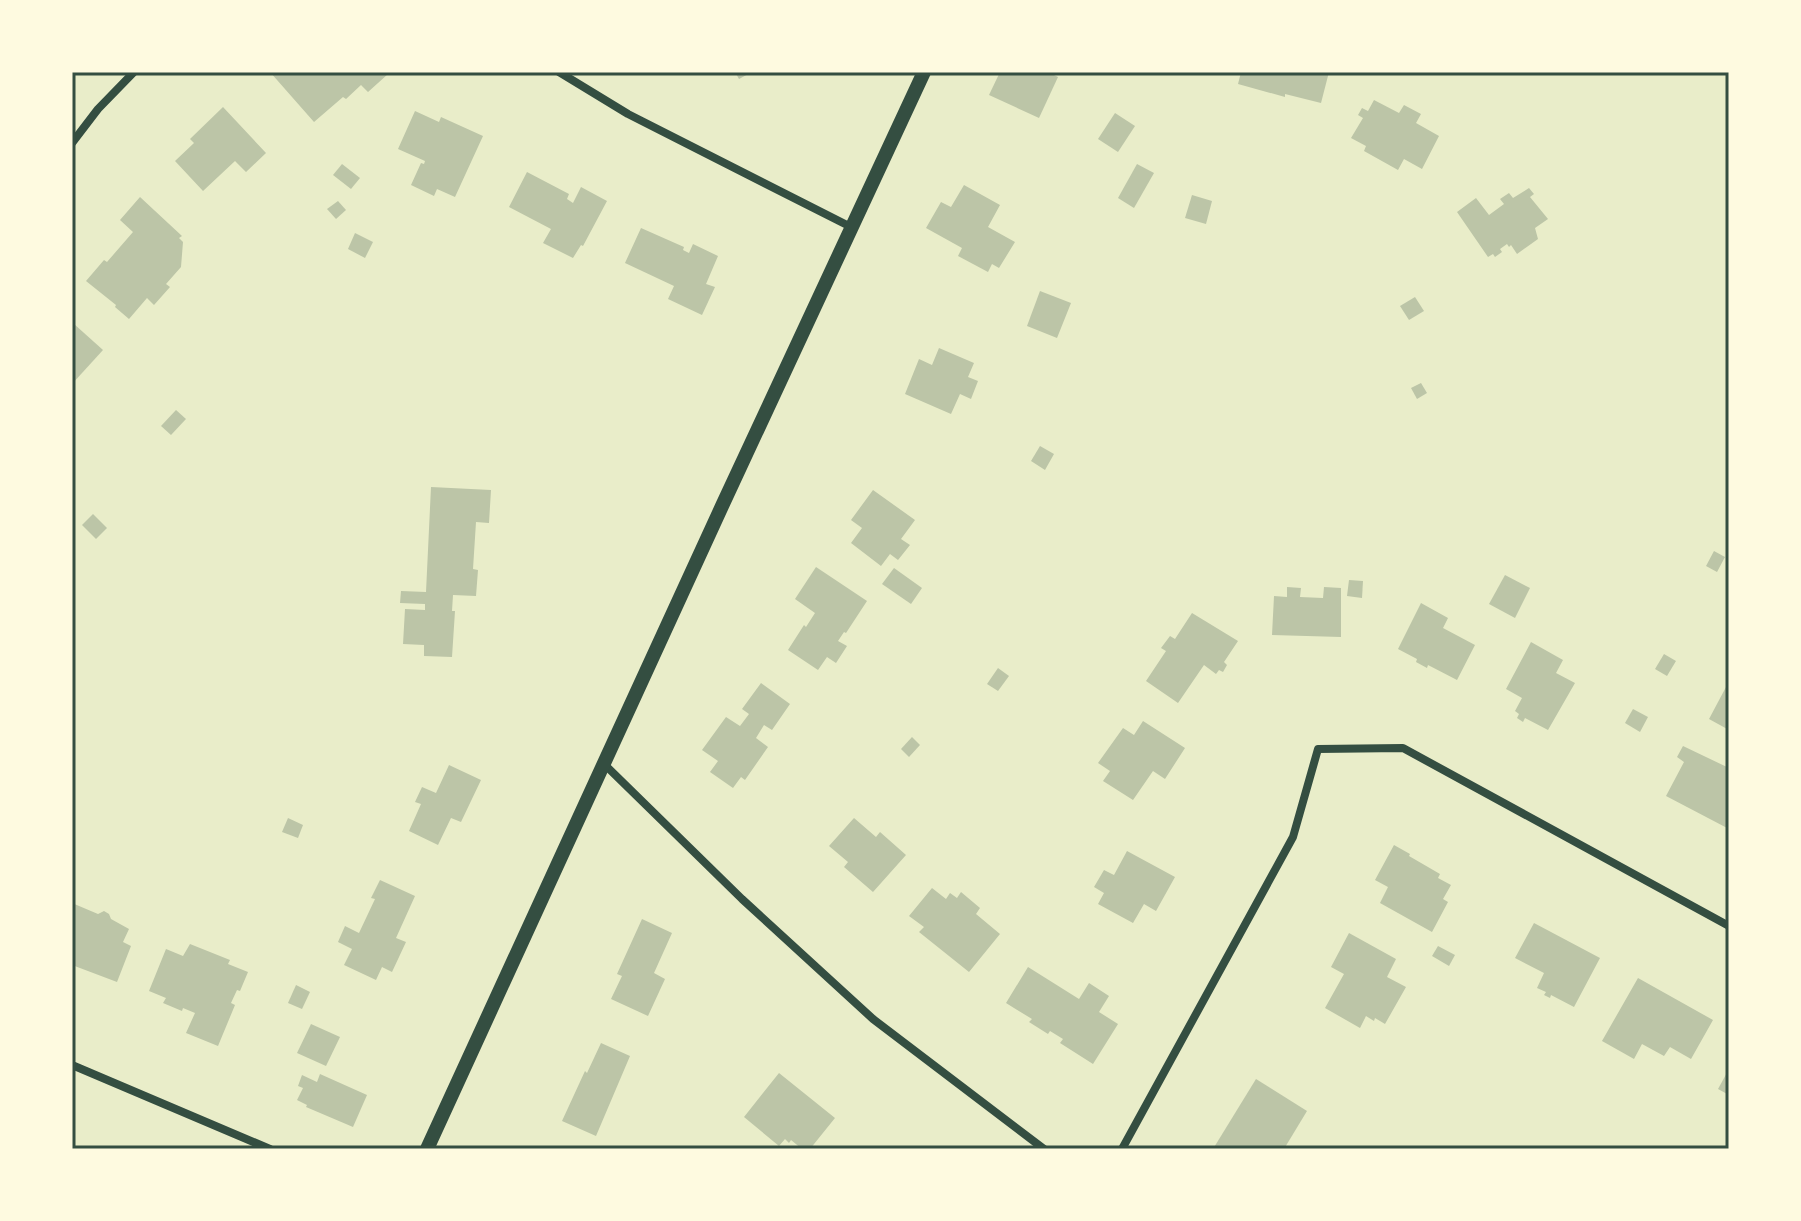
<svg xmlns="http://www.w3.org/2000/svg" width="1801" height="1221" font-family="'Work Sans',sans-serif">
<style>
.building{fill:#bcc5a7}
.lines{fill:none;stroke-linecap:round;stroke-linejoin:round}
.minor{stroke:#344e41;stroke-width:8}
.tertiary{stroke:#344e41;stroke-width:14}
.neatline{fill:none;stroke:#344e41;stroke-width:3}
</style>
<rect width="100%" height="100%" fill="#e9edc9"/>
<g class="building">
<polygon points="270,72 387,72 388,74 368,92 361,85 346,99 343,97 314,122"/>
<polygon points="735,72 752,72 739,79"/>
<polygon points="1000,72 1048,72 1058,77 1039,118 989,95"/>
<polygon points="1241,72 1329,72 1321,103 1285,94 1285,97 1238,84"/>
<polygon points="1374,100 1399,113 1404,105 1421,114 1416,123 1439,136 1422,169 1404,159 1398,170 1364,151 1366,146 1351,138 1363,118 1358,115 1362,108 1368,111"/>
<polygon points="223,107 266,153 246,172 235,161 203,191 175,161 194,143 190,139"/>
<polygon points="415,111 439,122 441,117 483,136 455,197 437,189 434,196 411,185 421,163 424,164 425,161 398,149"/>
<polygon points="1115,113 1135,126 1118,152 1098,139"/>
<polygon points="342,164 360,178 351,189 333,175"/>
<polygon points="1137,164 1154,173 1134,208 1118,198"/>
<polygon points="527,172 569,194 567,199 573,203 581,187 607,201 583,246 581,245 573,258 543,243 551,229 509,207"/>
<polygon points="964,185 1000,205 988,227 1015,242 999,268 992,264 988,272 958,256 962,248 926,228 941,202 951,207"/>
<polygon points="1529,188 1534,194 1530,197 1548,219 1535,228 1538,239 1517,254 1511,245 1509,247 1507,244 1500,249 1502,252 1495,257 1493,254 1488,257 1457,212 1476,198 1489,215 1504,204 1500,199 1509,193 1513,198"/>
<polygon points="1192,195 1212,201 1206,224 1185,218"/>
<polygon points="140,197 182,236 179,238 183,242 181,267 166,284 170,287 154,305 147,298 129,319 115,307 116,305 86,281 104,260 107,262 133,232 120,220"/>
<polygon points="338,201 346,210 336,219 327,209"/>
<polygon points="641,228 684,247 683,250 689,253 693,244 718,256 706,284 715,287 702,315 668,299 674,286 625,263"/>
<polygon points="355,233 373,242 365,258 348,249"/>
<polygon points="1040,291 1071,303 1057,338 1027,326"/>
<polygon points="1415,297 1424,311 1409,320 1400,306"/>
<polygon points="74,324 103,350 72,384 72,327"/>
<polygon points="939,348 974,363 968,377 978,381 971,399 960,394 951,414 905,394 919,359 932,365"/>
<polygon points="1421,383 1427,393 1417,399 1411,388"/>
<polygon points="176,410 186,419 171,435 161,426"/>
<polygon points="1040,446 1054,454 1045,470 1031,461"/>
<polygon points="431,487 491,490 489,523 476,522 473,569 478,570 476,596 453,595 452,611 455,611 452,657 424,656 424,645 403,644 405,609 425,610 425,604 400,603 401,591 426,592"/>
<polygon points="873,490 915,520 901,539 910,545 898,560 890,554 881,566 851,543 862,528 851,520"/>
<polygon points="93,514 107,528 96,539 82,525"/>
<polygon points="1714,551 1725,557 1717,572 1706,566"/>
<polygon points="816,567 867,601 846,633 844,632 838,641 847,646 836,663 827,657 818,670 788,650 804,625 806,627 815,613 795,599"/>
<polygon points="894,568 922,588 911,604 882,584"/>
<polygon points="1505,575 1530,588 1515,618 1489,604"/>
<polygon points="1349,580 1363,581 1362,598 1347,596"/>
<polygon points="1287,587 1301,588 1300,597 1323,598 1324,587 1341,588 1341,637 1272,635 1274,596 1287,597"/>
<polygon points="1421,603 1448,618 1443,628 1475,645 1457,680 1428,665 1427,668 1416,662 1417,659 1398,649"/>
<polygon points="1192,613 1238,641 1224,662 1227,665 1223,672 1219,670 1216,674 1204,665 1178,703 1146,681 1166,651 1161,648 1170,636 1175,639"/>
<polygon points="1531,642 1563,660 1556,673 1575,683 1548,730 1525,718 1523,722 1517,718 1519,714 1515,711 1522,698 1506,689"/>
<polygon points="1664,654 1676,661 1667,676 1655,669"/>
<polygon points="998,668 1009,676 998,691 987,684"/>
<polygon points="761,683 790,704 772,730 764,725 756,738 768,747 745,780 741,777 733,788 710,772 718,761 702,750 726,717 740,726 749,714 742,709"/>
<polygon points="1726,687 1729,689 1729,730 1709,719"/>
<polygon points="1633,709 1648,717 1640,732 1625,723"/>
<polygon points="1143,721 1185,748 1165,779 1153,771 1133,800 1103,781 1110,771 1098,763 1123,728 1134,735"/>
<polygon points="912,737 920,745 909,757 901,749"/>
<polygon points="1683,746 1729,768 1729,829 1666,796 1684,762 1677,757"/>
<polygon points="449,765 481,780 461,822 451,818 438,845 409,831 421,804 415,802 422,787 436,793"/>
<polygon points="288,818 303,825 298,838 282,832"/>
<polygon points="854,818 876,837 880,832 906,855 873,892 844,867 848,862 829,846"/>
<polygon points="1394,845 1410,854 1409,856 1440,874 1438,878 1451,885 1443,899 1448,902 1432,932 1380,903 1388,887 1375,880"/>
<polygon points="1127,851 1175,877 1156,911 1144,904 1133,923 1098,904 1104,893 1094,887 1104,870 1114,875"/>
<polygon points="380,880 415,896 396,938 406,942 392,972 382,967 376,980 344,965 352,949 338,942 345,926 359,933 375,899 371,898"/>
<polygon points="932,888 946,899 950,893 957,898 961,892 980,908 976,914 1000,934 969,972 919,932 924,927 909,916"/>
<polygon points="72,903 98,914 104,911 109,914 111,919 129,929 123,942 131,946 117,982 72,965"/>
<polygon points="642,919 672,933 654,973 665,979 648,1016 611,999 622,976 617,974"/>
<polygon points="1534,923 1600,958 1574,1007 1551,995 1550,998 1544,995 1546,992 1537,988 1544,973 1515,958"/>
<polygon points="1349,933 1396,959 1387,977 1406,987 1385,1024 1375,1018 1374,1021 1366,1016 1360,1028 1325,1008 1344,974 1331,967"/>
<polygon points="190,944 230,960 228,964 248,972 240,991 237,990 231,1003 235,1005 218,1046 186,1033 195,1013 183,1008 182,1011 163,1003 166,998 149,991 166,949 183,956"/>
<polygon points="1438,946 1455,955 1449,966 1432,956"/>
<polygon points="1028,967 1079,999 1089,983 1109,996 1099,1012 1118,1024 1093,1064 1060,1043 1063,1039 1050,1031 1048,1034 1029,1022 1032,1019 1006,1003"/>
<polygon points="1638,978 1713,1020 1691,1059 1670,1047 1664,1056 1642,1044 1634,1059 1602,1041"/>
<polygon points="296,985 310,992 302,1009 288,1003"/>
<polygon points="311,1024 340,1037 326,1066 297,1053"/>
<polygon points="601,1043 630,1056 596,1136 562,1121 585,1071 587,1073"/>
<polygon points="1729,1069 1729,1095 1718,1089"/>
<polygon points="779,1073 835,1118 810,1149 802,1149 791,1140 789,1143 785,1139 779,1146 744,1117"/>
<polygon points="320,1074 367,1095 353,1127 306,1107 307,1105 297,1100 303,1088 298,1086 302,1075 317,1082"/>
<polygon points="1256,1079 1307,1111 1284,1149 1213,1149"/>
</g>
<g class="lines">
<g class="minor">
<polyline points="559,72 628,114 851,227"/>
<polyline points="72,143 98,109 134,72"/>
<polyline points="604,764 742,899 873,1019 1044,1149"/>
<polyline points="72,1065 270,1149"/>
<polyline points="1122,1149 1293,837 1318,749 1403,748 1729,926"/>
</g>
<polyline class="tertiary" points="427,1149 722,506 924,72"/>
</g>
<rect width="1801" height="1221" fill="none" stroke="#fefae0" stroke-width="148"/>
<rect x="74" y="74" width="1653" height="1073" class="neatline"/>
</svg>
